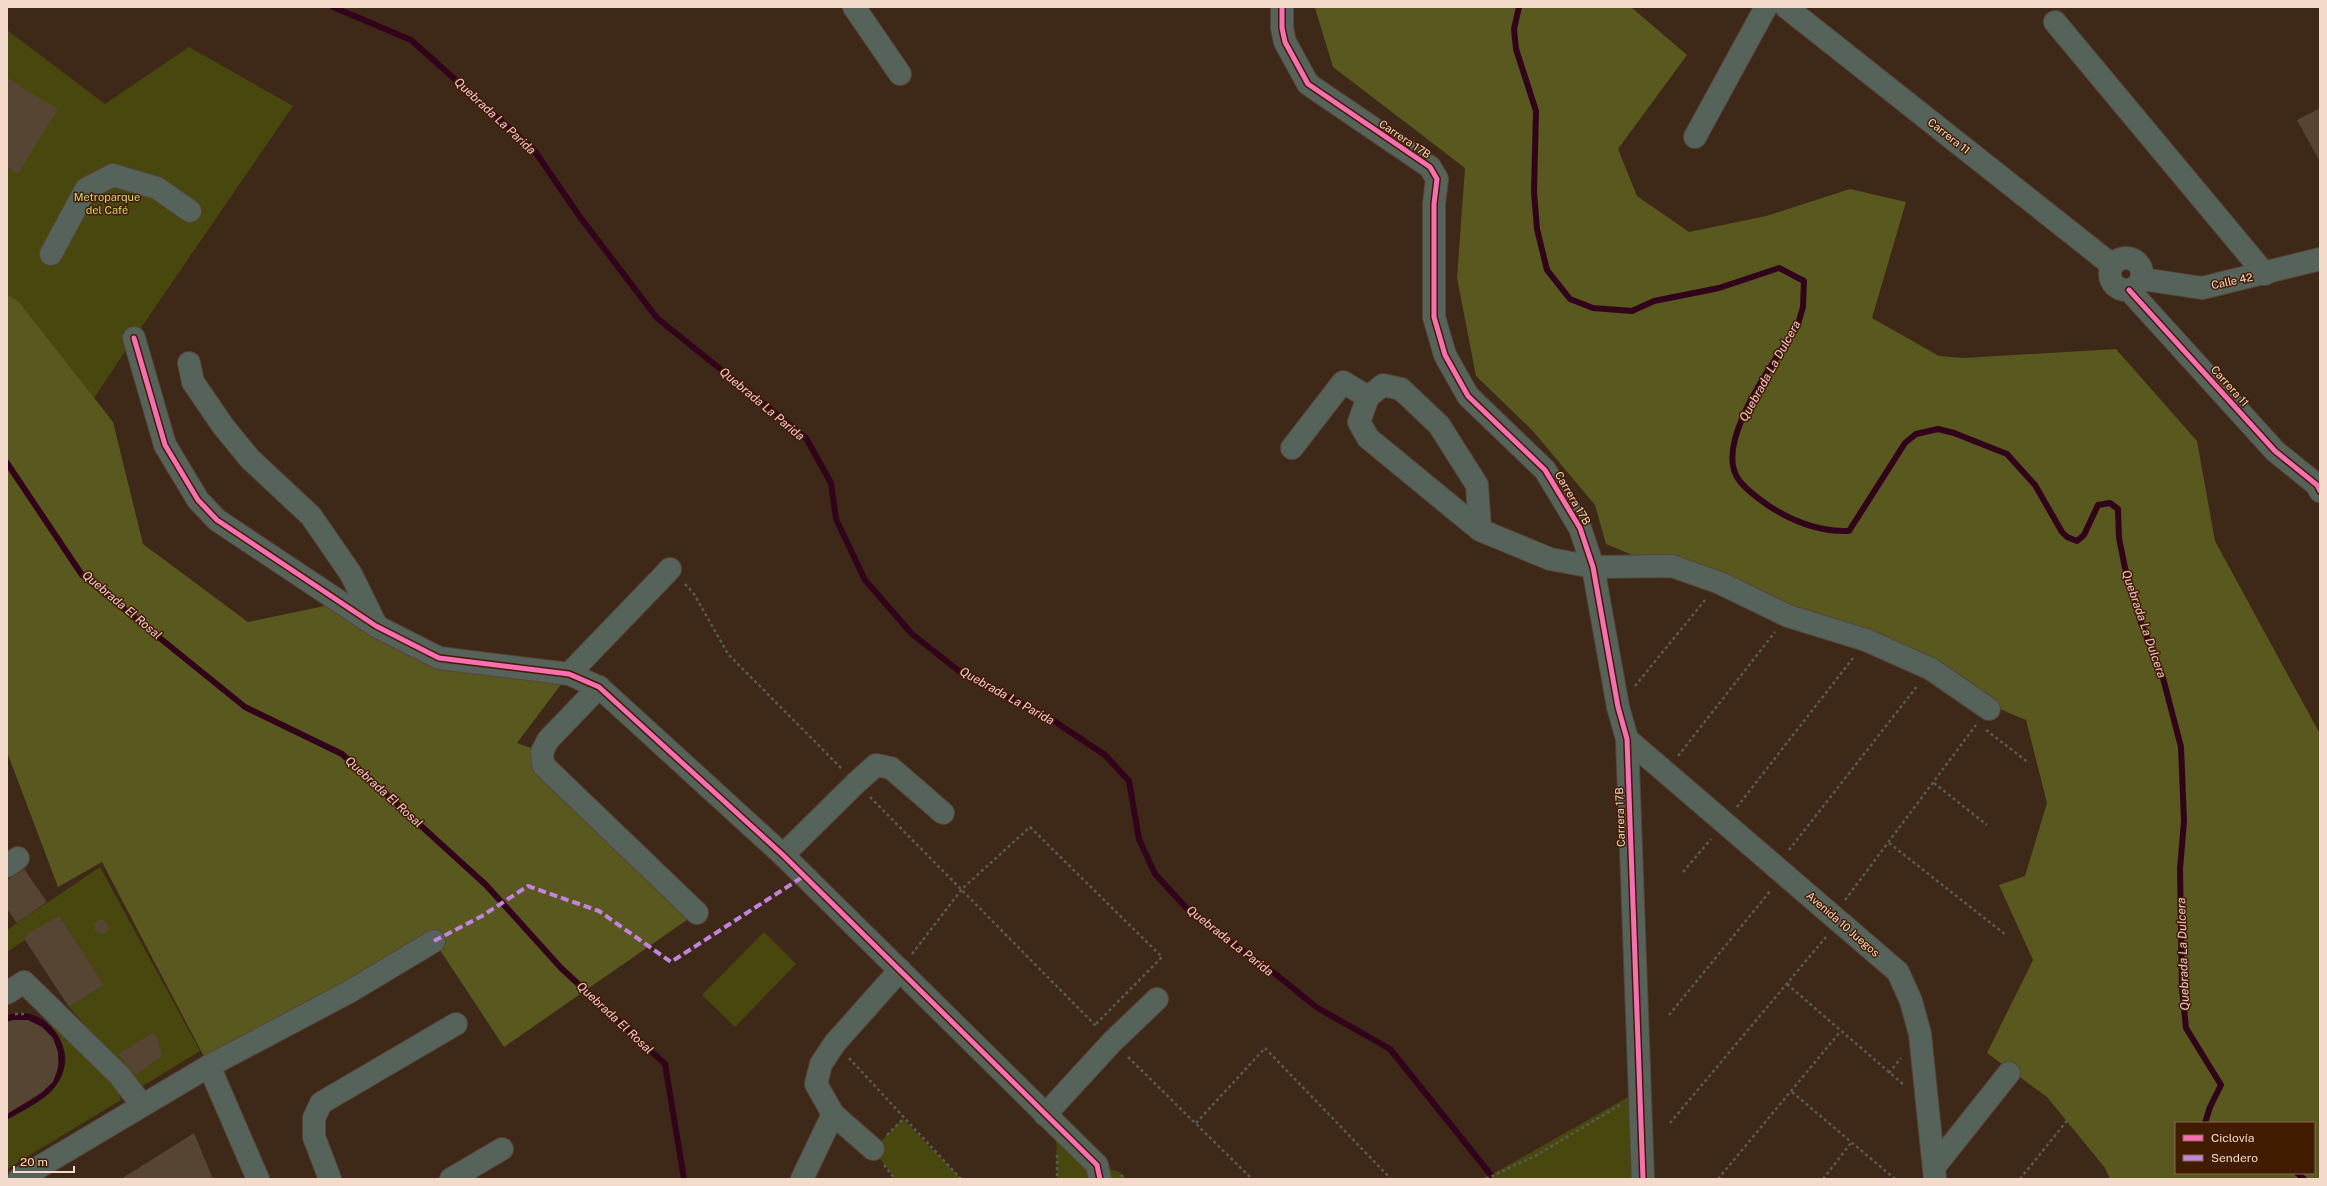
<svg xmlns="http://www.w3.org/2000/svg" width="2327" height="1186" font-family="'Public Sans',sans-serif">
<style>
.green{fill:#48480e}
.forest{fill:#58581f;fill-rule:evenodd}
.water{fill:#32041b}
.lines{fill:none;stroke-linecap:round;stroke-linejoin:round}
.stream{stroke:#32041b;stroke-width:6}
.building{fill:#564533}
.minor-casing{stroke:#584538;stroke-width:24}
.path{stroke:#575c54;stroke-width:2.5;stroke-dasharray:3 3;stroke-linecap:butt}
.minor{stroke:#56635a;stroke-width:22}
.quiet{stroke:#c483df;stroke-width:4;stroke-dasharray:8 4;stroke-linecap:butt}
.cycleway-casing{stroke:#421c00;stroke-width:8}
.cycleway{stroke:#f96db3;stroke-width:5}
.labels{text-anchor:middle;stroke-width:3;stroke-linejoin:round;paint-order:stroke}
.street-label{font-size:11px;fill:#f3daca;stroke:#421c00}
.park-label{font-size:11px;fill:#d1d968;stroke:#421c00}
.water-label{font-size:12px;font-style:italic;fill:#f3c7d8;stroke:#421c00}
</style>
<rect width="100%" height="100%" fill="#3e2818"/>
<g class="green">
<polygon points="7,30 105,104 189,47 293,106 134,338 7,529"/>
<polygon points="100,867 200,1051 141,1087 69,1007 104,985 59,915 24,937 25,940 7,952 7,930"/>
<polygon points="764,932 796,964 735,1027 702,995"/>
<path d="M46,1022c18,8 73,59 75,78l-114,69v-49c39,-25 86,-50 39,-98z"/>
<polygon points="1642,1089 1643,1179 1479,1179 1491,1175"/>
<polygon points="903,1119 961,1179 895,1179 873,1149"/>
<polygon points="1056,1127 1097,1165 1119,1172 1126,1179 1057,1179"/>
</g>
<g class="forest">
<path d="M1631,7l56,48 -69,94 19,47 52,36 77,-16 84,-27 56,13 -34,116 67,38 24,2 153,-9 81,92 18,100 105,193v445h-210l-5,-11 -58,-71 -60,-44 46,-93 -34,-75 26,-9 22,-73 -21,-83 -420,-176 -11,-39 -63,-75 -56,-54 -19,-98 8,-110 -132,-101 -18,-59zM2176,1123h138v50h-138z"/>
<polygon points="7,295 18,301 113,422 143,544 248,622 329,605 429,654 569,674 517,743 542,752 697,913 504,1047 434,941 209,1066 102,862 58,887 7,752"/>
</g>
<path class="water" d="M12,1014c6,0 13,-1 18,0 30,9 45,44 27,70 -10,16 -34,26 -50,36v-6c15,-9 35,-18 45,-32 21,-29 -11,-73 -45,-60v-7z"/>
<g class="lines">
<g class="stream">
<polyline points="333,7 411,40 534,150 580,217 657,318 806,438 831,483 836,519 865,580 912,634 964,675 1048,717 1105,755 1129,781 1139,839 1155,874 1192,914 1278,976 1316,1007 1390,1049 1491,1175"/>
<path d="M1519,7l-5,22 2,20 20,62 -2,81 3,37 10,41 23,29 23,9 39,3 22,-10 65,-13 60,-20 25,13 -1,26 -5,17c-19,32 -87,119 -59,156 7,10 20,19 30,26 23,15 51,26 80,25l56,-88 11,-9 22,-5 16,4 53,21 28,31 27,47 5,5 10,4 7,-6 14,-30 12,-2 8,6 1,29 6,30 16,55 22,55 18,69 3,74 -4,48 2,120 4,39 35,57 -11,22 -5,16"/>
<polyline points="7,463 82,575 245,707 342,754 486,885 561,968 665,1064 684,1179"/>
<polyline points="2297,1173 2304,1179"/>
</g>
</g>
<g class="building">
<polygon points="7,78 58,109 18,174 7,167"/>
<polygon points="2320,108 2320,162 2297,120"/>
<polygon points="24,869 47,902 17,923 7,909 7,880"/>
<polygon points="59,915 104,985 69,1007 23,937"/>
<polygon points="100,919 106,921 109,927 106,933 100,934 95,930 94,923"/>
<polygon points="13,1020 28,1020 42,1027 53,1038 58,1052 58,1067 53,1082 42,1092 7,1114 7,1022"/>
<polygon points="155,1032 162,1056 136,1075 118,1054"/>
<polygon points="194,1133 213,1179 121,1179"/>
</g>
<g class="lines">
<defs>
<g id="minor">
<polyline points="854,7 900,74"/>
<polyline points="1282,7 1282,28 1285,42 1308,84 1430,167 1437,179 1434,204 1434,317 1445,355 1468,396 1545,470 1580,528 1593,567 1618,707 1627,739 1643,1179"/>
<polyline points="1786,7 2112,265"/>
<polyline points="2055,22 2265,274"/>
<polyline points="1695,137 1766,7"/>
<polyline points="51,254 86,189 113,175 157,188 190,211"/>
<circle cx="2126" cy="274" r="16"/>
<polyline points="2142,279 2202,288 2320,259"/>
<polyline points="2129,290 2275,451 2317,485 2320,491"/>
<polyline points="134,338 165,445 198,500 217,520 376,626 439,658 569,674 599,687 783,855 1097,1165 1100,1179"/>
<polyline points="189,363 193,382 223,426 250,459 311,516 351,574 376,625"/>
<polyline points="1292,448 1343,382 1368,397"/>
<polyline points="1480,530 1477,485 1439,425 1401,389 1383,385 1368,397 1359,422 1368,438 1480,530 1550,559 1593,567 1672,566 1720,583 1788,616 1866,640 1931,669 1989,709"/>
<polyline points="569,674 670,569"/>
<polyline points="599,687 548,740 542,752 543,765 697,913"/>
<polyline points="1627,739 1898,972 1911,1001 1920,1034 1935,1179"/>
<polyline points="783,855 856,783 876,765 891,768 943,813"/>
<polyline points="7,866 18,858"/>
<polyline points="7,993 24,982 120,1076 142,1105"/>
<polyline points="209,1066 258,1179"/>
<polyline points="1045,1115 1112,1042 1157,999"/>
<polyline points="873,1149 833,1114 816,1084 821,1064 835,1043 900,970"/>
<polyline points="1935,1166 2009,1073"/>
<polyline points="19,1179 209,1066 349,992 434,941"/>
<polyline points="330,1179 314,1137 314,1118 321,1103 456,1024"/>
<polyline points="451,1179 502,1149"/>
<polyline points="802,1179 833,1114"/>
</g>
</defs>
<use href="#minor" class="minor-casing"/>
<g class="path">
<polyline points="685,584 694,594 728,654 841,768"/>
<polyline points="1635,686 1705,600"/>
<polyline points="1986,730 2029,763"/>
<polyline points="1678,756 1775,632"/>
<polyline points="1934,783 1987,825"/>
<polyline points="870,797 1097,1027"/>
<polyline points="1737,807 1853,658"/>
<polyline points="1889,843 2006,935"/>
<polyline points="1789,850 1918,685"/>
<polyline points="1683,872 1711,839"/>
<polyline points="1845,900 1976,725"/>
<polyline points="912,954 962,889 1030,827 1162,957 1095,1025"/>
<polyline points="1787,984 1904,1085"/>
<polyline points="15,1014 26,1014"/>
<polyline points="1669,1015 1771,890"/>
<polyline points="1128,1057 1252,1179"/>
<polyline points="849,1058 961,1179"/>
<polyline points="1889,1073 1901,1058"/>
<polyline points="1792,1092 1895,1179"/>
<polyline points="1196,1123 1265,1048 1391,1179"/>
<polyline points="1670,1123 1826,937"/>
<polyline points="887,1135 903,1119"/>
<polyline points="1057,1155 1057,1179"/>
<polyline points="884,1165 895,1179"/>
<polyline points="1121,1175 1126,1179"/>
<polyline points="1486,1179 1537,1155 1620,1105"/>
<polyline points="1718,1179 1840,1032"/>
<polyline points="1823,1179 1851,1143"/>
<polyline points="2020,1179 2070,1117"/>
</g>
<use href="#minor" class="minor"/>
<polyline class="quiet" points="434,941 482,916 528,886 599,911 671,962 804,876"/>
<defs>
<g id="cycleway">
<polyline points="1282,7 1282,28 1285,42 1308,84 1430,167 1437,179 1434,204 1434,317 1445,355 1468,396 1545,470 1580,528 1593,567 1618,707 1627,739 1643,1179"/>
<polyline points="2129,290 2275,451 2317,485 2320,491"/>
<polyline points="134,338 165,445 198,500 217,520 376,626 439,658 569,674 599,687 783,855 1097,1165 1100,1179"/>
</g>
</defs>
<use href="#cycleway" class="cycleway-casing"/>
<use href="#cycleway" class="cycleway"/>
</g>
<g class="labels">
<g class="street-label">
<text transform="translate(1949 136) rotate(38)" y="4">Carrera 11</text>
<text transform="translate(1405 139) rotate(34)" y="4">Carrera 17B</text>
<text transform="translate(2232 281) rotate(-12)" y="4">Calle 42</text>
<text transform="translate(2230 386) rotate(48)" y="4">Carrera 11</text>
<text transform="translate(1573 498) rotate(60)" y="4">Carrera 17B</text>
<text transform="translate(1620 817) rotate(-92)" y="4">Carrera 17B</text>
<text transform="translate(1843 924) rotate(41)" y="4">Avenida 10 Juegos</text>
</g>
<g class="park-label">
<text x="107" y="201">Metroparque<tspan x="107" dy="13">del Café</tspan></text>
</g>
<g class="water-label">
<text transform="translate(495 116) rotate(43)" y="4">Quebrada La Parida</text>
<text transform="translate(1770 371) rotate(-61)" y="4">Quebrada La Dulcera</text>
<text transform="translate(762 404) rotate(40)" y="4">Quebrada La Parida</text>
<text transform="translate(122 605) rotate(40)" y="4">Quebrada El Rosal</text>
<text transform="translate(2144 624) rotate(71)" y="4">Quebrada La Dulcera</text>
<text transform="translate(1007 696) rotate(29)" y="4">Quebrada La Parida</text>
<text transform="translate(384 792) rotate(42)" y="4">Quebrada El Rosal</text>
<text transform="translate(1230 941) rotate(38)" y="4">Quebrada La Parida</text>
<text transform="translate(2183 954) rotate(-92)" y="4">Quebrada La Dulcera</text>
<text transform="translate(615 1018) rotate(43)" y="4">Quebrada El Rosal</text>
</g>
</g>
<rect width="2327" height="1186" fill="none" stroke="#f3daca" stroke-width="16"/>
<rect x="2175" y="1122" width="140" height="52" fill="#421c00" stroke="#896851"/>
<rect x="2183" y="1135" width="20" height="6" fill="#f96db3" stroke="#896851"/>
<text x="2211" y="1142" font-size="12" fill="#f3daca">Ciclovía</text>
<rect x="2183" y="1155" width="20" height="6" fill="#c483df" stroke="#896851"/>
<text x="2211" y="1162" font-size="12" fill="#f3daca">Sendero</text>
<path d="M14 1166v6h60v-6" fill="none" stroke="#f3daca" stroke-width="2"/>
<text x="20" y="1166" font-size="12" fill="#f3daca" stroke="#421c00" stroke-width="3" paint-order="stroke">20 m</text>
</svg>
